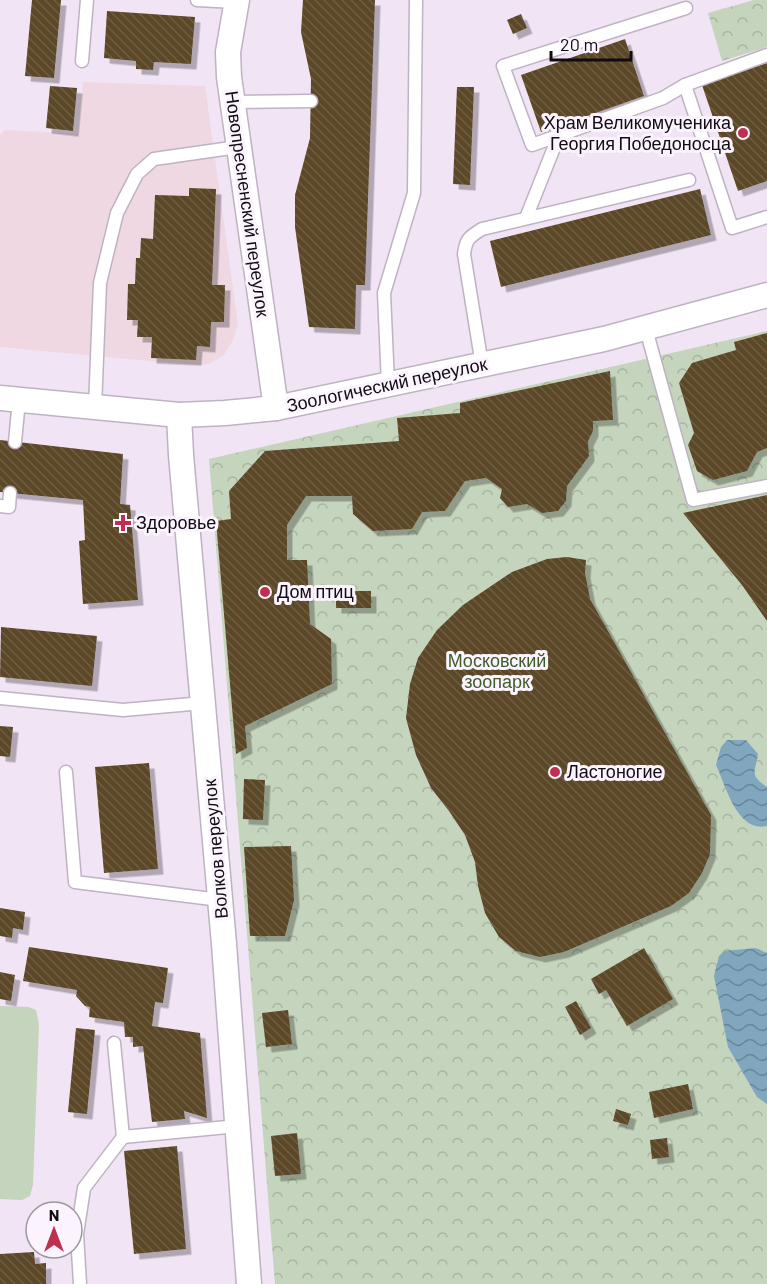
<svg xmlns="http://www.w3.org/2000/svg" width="767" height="1284" font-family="Barlow,sans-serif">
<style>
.education{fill:#f0d8e3}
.park{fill:url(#park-crowns)}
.pitch{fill:#c5d4bc}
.water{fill:url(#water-waves)}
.building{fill:url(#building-back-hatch);filter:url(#shadow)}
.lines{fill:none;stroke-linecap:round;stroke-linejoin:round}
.service-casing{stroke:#beb3c2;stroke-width:15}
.minor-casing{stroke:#beb3c2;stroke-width:27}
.service{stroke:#fff;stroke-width:12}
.minor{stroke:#fff;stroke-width:24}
.poi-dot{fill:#bf2f50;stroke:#fbf4fe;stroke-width:2}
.labels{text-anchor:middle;stroke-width:6;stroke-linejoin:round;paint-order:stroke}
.poi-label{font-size:18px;fill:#100c11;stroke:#fbf4fe;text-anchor:start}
.street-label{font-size:18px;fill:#100c11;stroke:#fbf4fe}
.park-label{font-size:18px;fill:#3f5d2a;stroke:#fbf4fe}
</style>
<defs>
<pattern id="park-crowns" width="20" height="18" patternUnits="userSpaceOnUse" patternTransform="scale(1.5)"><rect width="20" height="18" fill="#c5d4bc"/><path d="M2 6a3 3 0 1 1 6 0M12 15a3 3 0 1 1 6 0" fill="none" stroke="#a8b5a1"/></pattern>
<pattern id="water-waves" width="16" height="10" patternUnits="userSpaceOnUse" patternTransform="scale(1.5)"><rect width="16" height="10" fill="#80a7be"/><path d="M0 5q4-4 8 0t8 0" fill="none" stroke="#678699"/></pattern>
<pattern id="building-back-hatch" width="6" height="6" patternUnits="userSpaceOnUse" patternTransform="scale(1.5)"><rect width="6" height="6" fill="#5b4727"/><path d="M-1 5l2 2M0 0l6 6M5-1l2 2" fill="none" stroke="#6d5d44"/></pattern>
<filter id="shadow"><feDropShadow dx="5.5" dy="5.5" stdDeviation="0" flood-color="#0004"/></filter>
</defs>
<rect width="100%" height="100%" fill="#f1e4f5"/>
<polygon class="education" points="83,82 205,86 238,324 233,340 224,355 209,364 192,365 0,347 0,135 5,130 78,134"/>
<g class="park">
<polygon points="754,0 767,0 767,47 722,61 708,13"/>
<polygon points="767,331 767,1284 275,1284 209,459"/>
</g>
<polygon class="pitch" points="0,1006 28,1007 36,1010 39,1024 33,1185 30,1196 22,1200 0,1199"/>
<g class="water">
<path d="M727,740h19l12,14c-3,19 -9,21 9,33v39c-30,7 -41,-40 -51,-61l5,-18z"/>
<polygon points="755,948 767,953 767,1104 757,1097 728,1047 714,976 719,956 724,951"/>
</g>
<g class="building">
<polygon points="32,0 61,0 54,78 25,76"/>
<polygon points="303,0 375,0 365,285 356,285 355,329 309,327 295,227 295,195 310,138 311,79 301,32"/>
<polygon points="107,11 195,17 191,64 154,62 153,70 136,69 136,61 104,58"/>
<polygon points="521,14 527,28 513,34 507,20"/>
<polygon points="625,39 644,96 541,132 521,75"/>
<polygon points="767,63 767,181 738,191 702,85"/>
<polygon points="50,86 77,88 73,131 46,128"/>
<polygon points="457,87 474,87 470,185 453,184"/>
<polygon points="189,188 216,189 212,285 225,285 224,322 211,322 210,347 197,346 196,360 151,358 152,337 137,337 138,320 127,320 128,284 135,284 136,258 140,258 141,238 153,239 155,195 189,196"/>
<polygon points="700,189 711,235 501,287 490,241"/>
<polygon points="767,333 767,448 757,452 747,471 713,480 697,471 688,445 694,433 679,383 692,363 736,350 734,342"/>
<polygon points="610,371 613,420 593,421 593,431 588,441 589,456 567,486 566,501 558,511 542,513 527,504 508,507 500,498 502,489 486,478 465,481 445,511 422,512 412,529 373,531 353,514 352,496 306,496 287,525 287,560 307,560 310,624 331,639 332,684 245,726 247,748 236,754 216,521 231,519 229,491 265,451 399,441 397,418 460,413 460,403"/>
<polygon points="0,440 123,454 120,504 130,505 138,600 83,604 79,541 85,540 83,500 0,492"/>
<polygon points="767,495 767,621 742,585 683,513"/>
<polygon points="567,557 586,560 585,573 590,599 711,815 710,854 702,873 689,893 671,906 564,952 540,957 516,951 499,937 485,913 478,886 475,862 465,835 449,811 431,788 416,755 406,718 410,684 418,658 437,630 463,605 512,572 547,559"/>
<rect x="336" y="591" width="35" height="17"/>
<polygon points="1,627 97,636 92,686 0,677"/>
<polygon points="0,726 13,727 10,757 0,756"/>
<polygon points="149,763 158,869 104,873 95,767"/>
<polygon points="244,779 265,780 263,820 243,819"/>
<polygon points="291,846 294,900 285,936 250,936 244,847"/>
<polygon points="0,908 25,912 23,930 13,928 12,938 0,936"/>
<polygon points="29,947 168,968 163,1003 155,1002 152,1026 200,1033 207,1118 184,1111 185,1119 152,1122 143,1046 133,1047 133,1037 125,1037 124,1022 89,1017 90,1007 85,1006 76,996 77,990 23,981"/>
<polygon points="644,948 673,999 627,1026 606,990 599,994 591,979"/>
<polygon points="0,972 15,975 11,1001 0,999"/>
<polygon points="576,1001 591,1028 580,1035 565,1007"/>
<polygon points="288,1010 292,1044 266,1047 262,1013"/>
<polygon points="76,1028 95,1030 87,1114 68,1112"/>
<polygon points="688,1084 693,1109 654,1118 649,1092"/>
<polygon points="616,1109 631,1114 628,1125 613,1121"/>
<polygon points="297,1133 301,1174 275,1176 271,1136"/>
<polygon points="667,1138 669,1157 652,1159 650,1140"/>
<polygon points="177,1146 186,1249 134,1254 124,1151"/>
<polygon points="34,1252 35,1264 46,1263 46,1284 0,1284 0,1254"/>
</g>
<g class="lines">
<defs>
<g id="service">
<polyline points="197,0 236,2"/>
<polyline points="767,55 685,85 732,228 767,217"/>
<polyline points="82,61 87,0"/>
<polyline points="685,85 663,98 532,145 503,66 686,8"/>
<polyline points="232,102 311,101"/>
<polyline points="526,218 559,135"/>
<polyline points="646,329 693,500 767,486"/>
<path d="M482,365l-18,-111c2,-15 5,-17 18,-25l207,-49"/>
<polyline points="388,384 384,293 414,193 416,0"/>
<polyline points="95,407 100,283 117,213 137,174 154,159 238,147"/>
<polyline points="15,442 19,400"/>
<polyline points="0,506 9,507 10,493"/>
<polyline points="0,698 123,710 203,703"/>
<polyline points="66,772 75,882 220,900"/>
<polyline points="114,1043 123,1137 238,1126"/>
<polyline points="80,1284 77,1234 84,1188 123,1137"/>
</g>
<g id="minor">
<polyline points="237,0 228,52 229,77 276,408"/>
<polyline points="0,398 179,415 225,413 276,408 604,339 767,295"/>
<polyline points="179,415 181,455 224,944 249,1284"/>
</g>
</defs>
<use href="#service" class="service-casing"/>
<use href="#minor" class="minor-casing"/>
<use href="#service" class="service"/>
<use href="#minor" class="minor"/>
</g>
<g class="poi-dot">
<circle cx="743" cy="133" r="6"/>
<path d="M120 514h6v6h6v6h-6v6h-6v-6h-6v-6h6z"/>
<circle cx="265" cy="592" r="6"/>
<circle cx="555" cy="772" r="6"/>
</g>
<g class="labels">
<g class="poi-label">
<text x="731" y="129" text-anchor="end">Храм Великомученика<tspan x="731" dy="21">Георгия Победоносца</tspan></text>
<text x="136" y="529">Здоровье</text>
<text x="277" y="598">Дом птиц</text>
<text x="567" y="778">Ластоногие</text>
</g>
<g class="street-label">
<text transform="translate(247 204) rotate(82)" y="6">Новопресненский переулок</text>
<text transform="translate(387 385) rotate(-12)" y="6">Зоологический переулок</text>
<text transform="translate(216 849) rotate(-95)" y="6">Волков переулок</text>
</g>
<g class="park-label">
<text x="497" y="667">Московский<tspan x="497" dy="21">зоопарк</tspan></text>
</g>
</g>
<g transform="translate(54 1230)"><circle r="28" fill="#fbf4fe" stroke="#9d979f" stroke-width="1.5"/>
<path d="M0-4.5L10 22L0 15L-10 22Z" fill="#bf2f50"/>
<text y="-9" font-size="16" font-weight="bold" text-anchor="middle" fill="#100c11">N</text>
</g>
<path d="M551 51v9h80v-9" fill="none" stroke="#100c11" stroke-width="3"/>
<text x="560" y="51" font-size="18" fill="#100c11" stroke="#fbf4fe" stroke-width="4.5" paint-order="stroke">20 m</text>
</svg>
